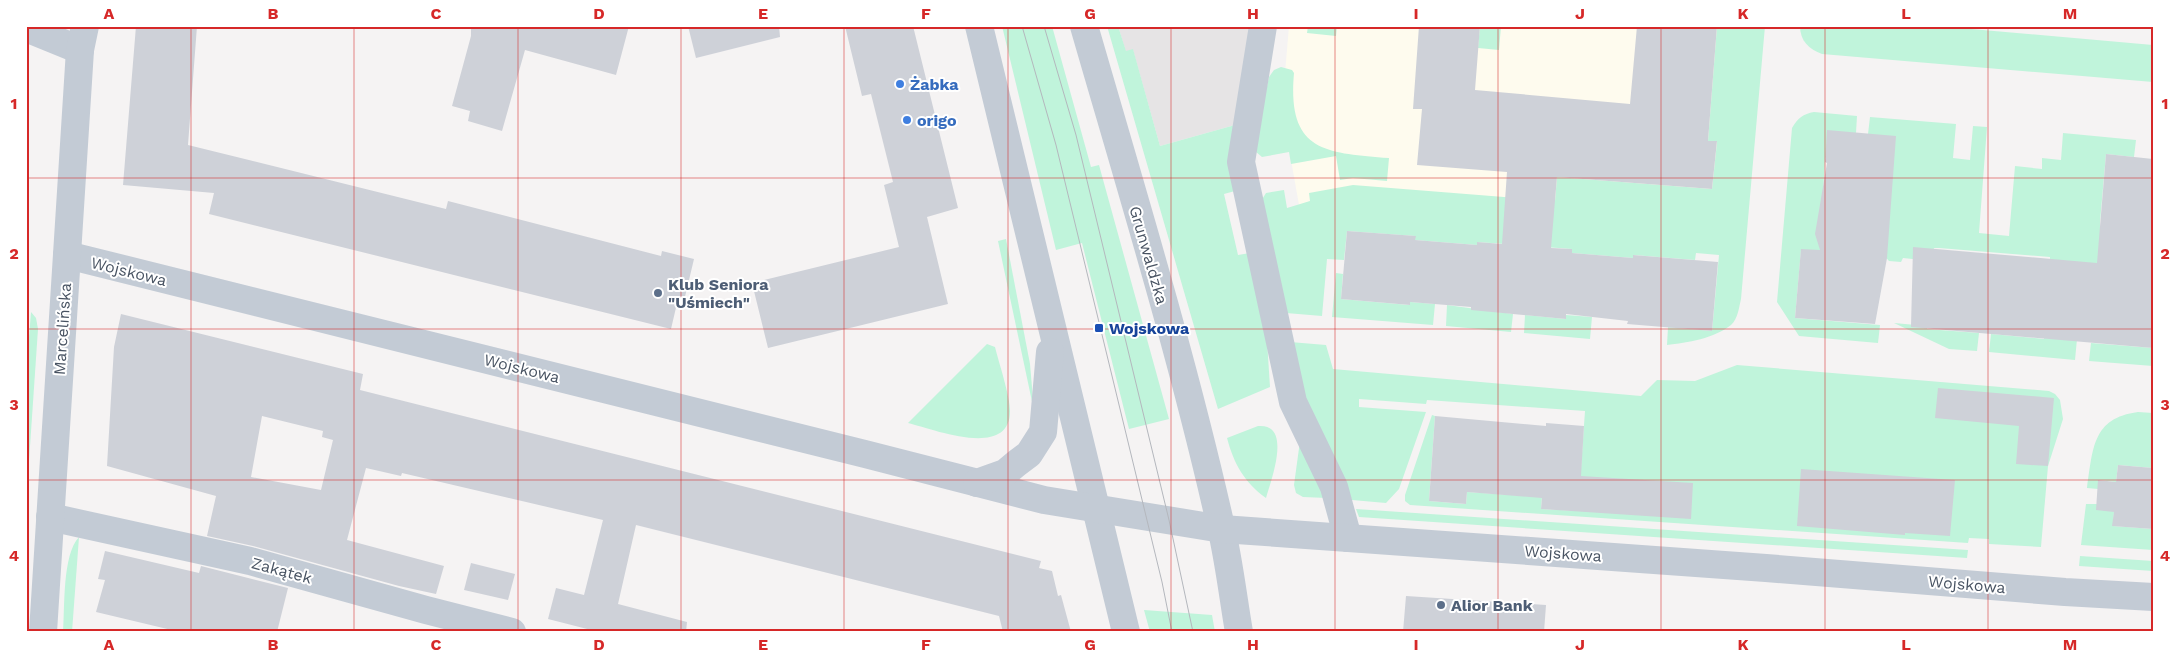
<svg xmlns="http://www.w3.org/2000/svg" width="2179" height="658" font-family="'Work Sans',sans-serif">
<style>
.commercial{fill:#fefbee}
.education{fill:#e6e4e5}
.green{fill:#c0f4db}
.building{fill:#ced1d8;fill-rule:evenodd}
.lines{fill:none;stroke-linecap:round;stroke-linejoin:round}
.minor{stroke:#c3cbd5;stroke-width:28}
.tram{stroke:#b4b7bd;stroke-width:1}
.grid{fill:none;stroke:#d62828;stroke-width:1;stroke-opacity:0.55}
.shop-dot{fill:#3f7fe0;stroke:#fff;stroke-width:2}
.service-dot{fill:#5c6f8a;stroke:#fff;stroke-width:2}
.transit-dot{fill:#1a4fb4;stroke:#fff;stroke-width:2}
.labels{text-anchor:middle;stroke-width:4;stroke-linejoin:round;paint-order:stroke}
.shop-label{font-size:16px;font-weight:bold;fill:#366cbe;stroke:#fff;text-anchor:start}
.street-label{font-size:16px;fill:#485362;stroke:#fff}
.service-label{font-size:16px;font-weight:bold;fill:#4e5e75;stroke:#fff;text-anchor:start}
.transit-label{font-size:16px;font-weight:bold;fill:#164399;stroke:#fff;text-anchor:start}
.neatline{fill:none;stroke:#d62828;stroke-width:2}
.grid-label{font-size:16px;text-anchor:middle;font-weight:bold;fill:#d62828}
</style>
<rect width="100%" height="100%" fill="#f5f3f3"/>
<polygon class="commercial" points="1289,26 1743,26 1735,226 1330,194 1299,205 1282,109"/>
<polygon class="education" points="1118,26 1250,26 1235,125 1160,146 1133,50 1126,52"/>
<g class="green">
<polygon points="1002,26 1052,26 1091,167 1099,165 1169,419 1129,429 1082,243 1056,250"/>
<polygon points="1107,26 1118,26 1126,51 1133,49 1160,146 1235,125 1235,191 1224,194 1238,255 1250,253 1266,325 1270,387 1218,409"/>
<polygon points="1308,26 1337,26 1336,36 1307,33"/>
<polygon points="1480,26 1501,26 1499,50 1478,48"/>
<path d="M1717,26h48l-24,273c-2,8 -3,20 -10,26 -16,13 -44,18 -64,20l1,-18 44,4 7,-76 -23,-2 -1,7 -61,-5 -1,3 -61,-5v-4l-95,-7v3l-62,-5v-4l-68,-5 -3,29 -17,-1 -5,57 -36,-3 -25,-112 5,-8 18,-3 3,18 23,-7 -1,-8 44,-8 202,16 2,-24 155,12 5,-47 -9,-1z"/>
<path d="M1800,26h137l216,19v37l-331,-28c-13,-5 -22,-13 -22,-28z"/>
<path d="M1281,67l11,3 2,3c-7,78 30,80 95,85l-2,23 -34,-3 -13,2 -4,-24 -45,8 -2,-12 -27,5 -6,-5v-13l13,-62 5,-7z"/>
<path d="M1814,112l43,4 -1,17 -31,25 -5,92h-19l-6,68 85,7 -2,18 -79,-7 -22,-34 15,-174c6,-10 11,-14 22,-16z"/>
<polygon points="1870,117 1956,124 1953,158 1970,160 1973,126 1987,127 1979,233 2009,236 2015,166 2042,169 2042,158 2061,160 2063,133 2136,140 2134,157 2106,154 2100,222 2100,270 2050,263 2050,257 1939,248 1934,248 1931,261 1903,258 1901,262 1889,261 1882,253 1868,134"/>
<polygon points="1006,239 1030,364 1034,411 998,241"/>
<polygon points="1336,273 1343,274 1341,299 1409,305 1410,302 1435,304 1433,325 1332,317"/>
<polygon points="1447,305 1513,314 1511,332 1446,326"/>
<polygon points="31,312 36,318 38,329 26,505 26,376"/>
<polygon points="1525,315 1566,319 1566,315 1592,317 1590,339 1524,333"/>
<polygon points="1894,323 1927,326 1927,329 1979,333 1977,351 1949,349"/>
<polygon points="1991,334 2044,339 2044,336 2077,339 2075,360 1989,352"/>
<polygon points="1290,342 1326,345 1333,369 1641,396 1657,380 1695,381 1737,365 2049,391 2055,394 2060,400 2063,419 2048,466 2041,547 1989,544 1989,539 1969,538 1968,543 1410,505 1405,501 1405,495 1432,415 1435,416 1429,501 1466,504 1467,492 1542,497 1541,509 1578,511 1585,411 1427,400 1426,404 1359,399 1359,407 1426,412 1399,489 1386,503 1352,500 1301,388"/>
<polygon points="2091,343 2153,348 2153,366 2089,361"/>
<path d="M987,344l8,3c4,16 15,49 15,64 0,49 -77,18 -102,12z"/>
<path d="M2138,412l15,1v55l-35,-3 -2,17 -17,-2 -1,9 -11,-1c6,-39 5,-70 51,-76z"/>
<path d="M1258,426c35,-3 13,54 8,72 -22,-16 -32,-34 -39,-60z"/>
<polygon points="1300,441 1327,498 1303,497 1296,493 1294,485"/>
<polygon points="2086,504 2097,504 2114,512 2113,526 2153,529 2153,550 2081,545"/>
<polygon points="1356,509 1968,550 1967,558 1359,517"/>
<path d="M79,537l-7,95h-9c2,-24 -1,-77 16,-95z"/>
<polygon points="2080,556 2153,561 2153,571 2079,566"/>
<polygon points="1144,610 1212,615 1215,632 1150,632"/>
</g>
<g class="building">
<polygon points="136,26 197,26 188,145 446,209 448,201 661,256 662,251 694,259 684,301 678,299 671,329 209,214 214,193 123,185"/>
<polygon points="471,26 629,26 616,75 525,50 502,131 468,121 470,111 452,106 471,36"/>
<polygon points="688,26 779,26 780,37 696,58"/>
<polygon points="845,26 913,26 958,208 927,217 948,304 768,348 752,283 899,247 884,185 893,182 871,94 862,96"/>
<polygon points="1419,26 1480,26 1475,90 1630,104 1637,26 1717,26 1708,141 1717,141 1712,189 1557,177 1551,248 1572,249 1572,253 1633,258 1633,255 1718,262 1712,331 1627,324 1628,321 1566,314 1566,319 1471,310 1471,307 1410,302 1410,305 1341,299 1347,231 1416,236 1415,240 1477,245 1477,242 1502,244 1507,172 1417,165 1422,109 1413,109"/>
<polygon points="1827,130 1896,136 1887,258 1875,324 1795,318 1801,249 1820,250 1815,234 1827,163 1825,162"/>
<polygon points="2106,154 2153,159 2153,348 1911,327 1913,247 2097,263"/>
<path d="M121,314l242,60 -3,16 681,171 -2,7 13,3 6,25 3,-1 10,37h-68l-4,-16 -363,-91 -18,79 69,18 -1,10h-87l-51,-13 8,-31 28,7 19,-75 -201,-47 -1,3 -35,-8 -19,72 97,26 -8,28 -37,-8 -146,-40 -46,-10 9,-40 -109,-30 7,-119zM262,416l61,15 -1,6 11,3 -12,50 -70,-13z"/>
<polygon points="1938,388 2054,398 2048,466 2016,464 2019,426 1935,418"/>
<polygon points="1435,416 1546,426 1546,423 1584,426 1581,476 1693,483 1691,519 1541,509 1542,498 1467,492 1466,504 1429,501"/>
<polygon points="2118,465 2153,468 2153,529 2112,526 2114,512 2096,510 2098,480 2116,482"/>
<polygon points="1801,469 1955,480 1950,536 1905,533 1905,535 1797,526"/>
<polygon points="105,551 199,573 201,566 288,588 277,632 180,632 96,612 105,580 98,579"/>
<polygon points="471,563 515,574 508,600 464,590"/>
<polygon points="1406,596 1546,605 1544,632 1403,632"/>
</g>
<g class="lines">
<g class="minor">
<polyline points="979,26 1126,632"/>
<path d="M1084,26c48,166 99,332 137,501 8,34 12,70 18,105"/>
<polyline points="1263,26 1241,162 1293,402 1334,487 1348,538"/>
<polyline points="26,28 80,50"/>
<polyline points="67,255 865,454 1044,500 1222,529 1766,568 2065,592 2153,597"/>
<polyline points="977,483 1005,473 1017,463 1029,454 1043,432 1050,352"/>
<polyline points="50,517 250,561 426,610 512,632"/>
<polyline points="43,632 80,50 85,26"/>
</g>
<g class="tram">
<polyline points="1022,26 1056,145 1162,582 1172,632"/>
<polyline points="1044,26 1076,135 1169,520 1193,632"/>
</g>
</g>
<path class="grid" d="M191,26v606M354,26v606M518,26v606M681,26v606M844,26v606M1008,26v606M1171,26v606M1335,26v606M1498,26v606M1661,26v606M1825,26v606M1988,26v606M26,178h2127M26,329h2127M26,480h2127"/>
<g class="shop-dot">
<circle cx="900" cy="84" r="5"/>
<circle cx="907" cy="120" r="5"/>
</g>
<g class="service-dot">
<circle cx="658" cy="293" r="5"/>
<circle cx="1441" cy="605" r="5"/>
</g>
<rect class="transit-dot" x="1094" y="323" width="10" height="10" rx="2.5"/>
<g class="labels">
<g class="shop-label">
<text x="910" y="90">Żabka</text>
<text x="917" y="126">origo</text>
</g>
<g class="street-label">
<text transform="translate(1149 255) rotate(74)" y="6">Grunwaldzka</text>
<text transform="translate(129 271) rotate(14)" y="6">Wojskowa</text>
<text transform="translate(62 329) rotate(-86)" y="6">Marcelińska</text>
<text transform="translate(522 368) rotate(14)" y="6">Wojskowa</text>
<text transform="translate(1563 553) rotate(4)" y="6">Wojskowa</text>
<text transform="translate(282 570) rotate(15)" y="6">Zakątek</text>
<text transform="translate(1967 584) rotate(5)" y="6">Wojskowa</text>
</g>
<g class="service-label">
<text x="668" y="290">Klub Seniora<tspan x="668" dy="18">"Uśmiech"</tspan></text>
<text x="1451" y="611">Alior Bank</text>
</g>
<g class="transit-label">
<text x="1109" y="334">Wojskowa</text>
</g>
</g>
<rect width="2179" height="658" fill="none" stroke="#ffffff" stroke-width="55"/>
<rect x="28" y="28" width="2124" height="602" class="neatline"/>
<g class="grid-label">
<text x="109" y="19">A</text>
<text x="273" y="19">B</text>
<text x="436" y="19">C</text>
<text x="599" y="19">D</text>
<text x="763" y="19">E</text>
<text x="926" y="19">F</text>
<text x="1090" y="19">G</text>
<text x="1253" y="19">H</text>
<text x="1416" y="19">I</text>
<text x="1580" y="19">J</text>
<text x="1743" y="19">K</text>
<text x="1906" y="19">L</text>
<text x="2070" y="19">M</text>
<text x="14" y="109">1</text>
<text x="2165" y="109">1</text>
<text x="14" y="259">2</text>
<text x="2165" y="259">2</text>
<text x="14" y="410">3</text>
<text x="2165" y="410">3</text>
<text x="14" y="561">4</text>
<text x="2165" y="561">4</text>
<text x="109" y="650">A</text>
<text x="273" y="650">B</text>
<text x="436" y="650">C</text>
<text x="599" y="650">D</text>
<text x="763" y="650">E</text>
<text x="926" y="650">F</text>
<text x="1090" y="650">G</text>
<text x="1253" y="650">H</text>
<text x="1416" y="650">I</text>
<text x="1580" y="650">J</text>
<text x="1743" y="650">K</text>
<text x="1906" y="650">L</text>
<text x="2070" y="650">M</text>
</g>
</svg>
